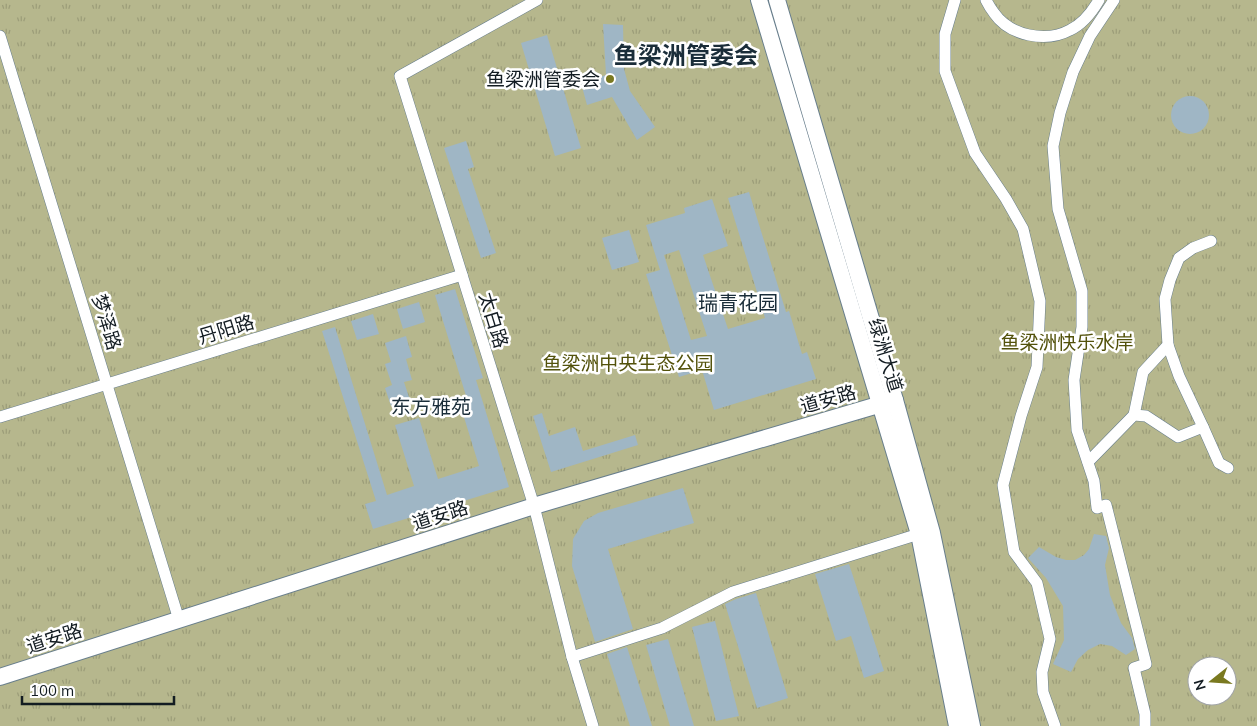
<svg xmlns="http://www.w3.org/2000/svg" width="1257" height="726" font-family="Mulish,'Noto Sans SC',sans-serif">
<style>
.park{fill:url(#park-tufts);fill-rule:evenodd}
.building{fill:#9fb6c5;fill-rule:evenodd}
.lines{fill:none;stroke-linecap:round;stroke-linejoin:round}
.street-casing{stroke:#687e8c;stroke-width:12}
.secondary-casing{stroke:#687e8c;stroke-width:18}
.street{stroke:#fff;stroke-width:11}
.secondary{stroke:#fff;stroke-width:16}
.poi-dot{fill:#7a7920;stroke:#fff;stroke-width:2}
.labels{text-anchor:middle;stroke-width:5;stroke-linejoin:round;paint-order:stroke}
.poi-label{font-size:19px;fill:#131c22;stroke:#fff;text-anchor:end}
.street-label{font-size:19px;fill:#131c22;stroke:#fff}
.park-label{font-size:19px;fill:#53520b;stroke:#fff}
.neighbourhood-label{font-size:20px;fill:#1a2d39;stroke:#fff}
.district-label{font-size:24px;font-weight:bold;fill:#1a2d39;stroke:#fff}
</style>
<defs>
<pattern id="park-tufts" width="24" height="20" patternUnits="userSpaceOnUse" patternTransform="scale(1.25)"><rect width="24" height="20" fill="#b6b78d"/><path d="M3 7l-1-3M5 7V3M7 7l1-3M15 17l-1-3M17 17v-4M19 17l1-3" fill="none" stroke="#9c9d79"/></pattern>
</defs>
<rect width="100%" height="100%" fill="#d3ebfb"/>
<path class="park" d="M0,0h1257v726h-1257zM1197,666h30v30h-30z"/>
<g class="building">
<polygon points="603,24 623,25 624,69 630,91 655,127 637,140 612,97 587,105 581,83 606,75"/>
<polygon points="547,35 581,148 555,156 521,43"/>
<circle cx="1190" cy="115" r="19"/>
<polygon points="466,141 474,167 468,169 496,253 481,258 444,148"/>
<path d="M749,192l37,120 3,-1 13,43 5,-2 9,27 -102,31 -12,-40 -23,7 -33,-103 14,-4 -14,-45 39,-12 -1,-5 28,-9 16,47 -25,9 25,74 37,-11 -37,-120zM679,250l28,86 -16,4 -27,-85z"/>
<polygon points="629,230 639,262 612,270 602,238"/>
<polygon points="455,289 483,378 476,380 509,487 373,529 365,504 376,501 322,331 335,327 387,495 414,486 395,425 419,418 438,479 479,466 459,401 467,399 435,295"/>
<polygon points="419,302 425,322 403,329 397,309"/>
<polygon points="373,314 379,334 357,340 351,321"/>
<polygon points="406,336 412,357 406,359 412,380 404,382 410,400 391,406 385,388 392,385 385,364 391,362 385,343"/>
<polygon points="542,413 549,436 575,427 583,451 635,435 638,445 551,472 533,416"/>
<polygon points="683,488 694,523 608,549 633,629 595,642 572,566 573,539 584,521 598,513"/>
<polygon points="1094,534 1106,536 1109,548 1105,565 1110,595 1121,623 1132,638 1135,649 1126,655 1112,646 1100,644 1088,650 1078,659 1071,672 1053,664 1064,640 1063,606 1046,578 1028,558 1039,547 1056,557 1066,560 1075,560 1084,555 1089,549"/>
<polygon points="849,564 884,671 864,678 851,636 836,641 815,574"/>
<polygon points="756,593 788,698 757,708 725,604 736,599"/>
<polygon points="715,621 739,716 716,721 692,627"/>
<polygon points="668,639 694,726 670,726 646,645"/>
<polygon points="627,647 652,726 630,726 607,654"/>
</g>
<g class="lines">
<defs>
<g id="street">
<polyline points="537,0 400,76 534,506 572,657 593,726"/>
<polyline points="955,0 945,34 945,71 975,153 1006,199 1023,229 1040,301 1037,367 1021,416 1003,485 1014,552 1037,583 1050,639 1042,672 1043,692 1055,726"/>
<path d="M986,0c2,4 5,9 8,13 16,23 52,30 76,17 13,-6 22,-18 29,-30"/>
<polyline points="1114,0 1090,36 1073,72 1060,113 1053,146 1058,209 1082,291 1082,327 1074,380 1077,430 1094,481 1097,508 1106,505 1146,664 1134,668 1145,714 1145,726"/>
<polyline points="0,36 179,620"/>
<polyline points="1134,415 1143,372 1168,345 1165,299 1170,280 1179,258 1193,248 1211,241"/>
<polyline points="0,417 462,275"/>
<polyline points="1203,427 1219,463 1228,468"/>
<polyline points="1088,462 1134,415 1146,416 1178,437 1203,427 1179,376 1168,345"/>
<polyline points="572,657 662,628 733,592 919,534"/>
</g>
<g id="secondary">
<polyline points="759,0 919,534 957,726"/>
<polyline points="777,0 895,400 932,533 972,726"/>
<polyline points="0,677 534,506 895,400"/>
</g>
</defs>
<use href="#street" class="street-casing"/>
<use href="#secondary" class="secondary-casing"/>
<use href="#street" class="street"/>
<use href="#secondary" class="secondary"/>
</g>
<circle class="poi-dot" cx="610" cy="79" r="5"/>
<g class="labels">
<g class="poi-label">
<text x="600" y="86">鱼梁洲管委会</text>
</g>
<g class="street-label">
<text transform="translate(494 320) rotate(73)" y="7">太白路</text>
<text transform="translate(107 322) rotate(73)" y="7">梦泽路</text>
<text transform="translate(226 329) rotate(-17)" y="7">丹阳路</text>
<text transform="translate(886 355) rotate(73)" y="7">绿洲大道</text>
<text transform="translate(828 399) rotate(-16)" y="7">道安路</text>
<text transform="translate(440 515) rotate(-18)" y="7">道安路</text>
<text transform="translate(54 638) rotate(-18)" y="7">道安路</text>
</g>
<g class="park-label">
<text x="1067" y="349">鱼梁洲快乐水岸</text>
<text x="628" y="370">鱼梁洲中央生态公园</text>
</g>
<g class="neighbourhood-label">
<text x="738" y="310">瑞青花园</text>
<text x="431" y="414">东方雅苑</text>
</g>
<g class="district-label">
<text x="686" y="64">鱼梁洲管委会</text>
</g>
</g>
<g transform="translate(1212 681) rotate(253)"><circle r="24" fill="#ffffff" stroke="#a1a4a7"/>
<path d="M0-4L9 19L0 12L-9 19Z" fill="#7a7920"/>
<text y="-8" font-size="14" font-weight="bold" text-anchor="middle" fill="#131c22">N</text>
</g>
<path d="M22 696v8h152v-8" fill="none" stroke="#131c22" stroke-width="2.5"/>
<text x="30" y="696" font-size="15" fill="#131c22" stroke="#ffffff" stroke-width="4" paint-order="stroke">100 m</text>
</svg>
